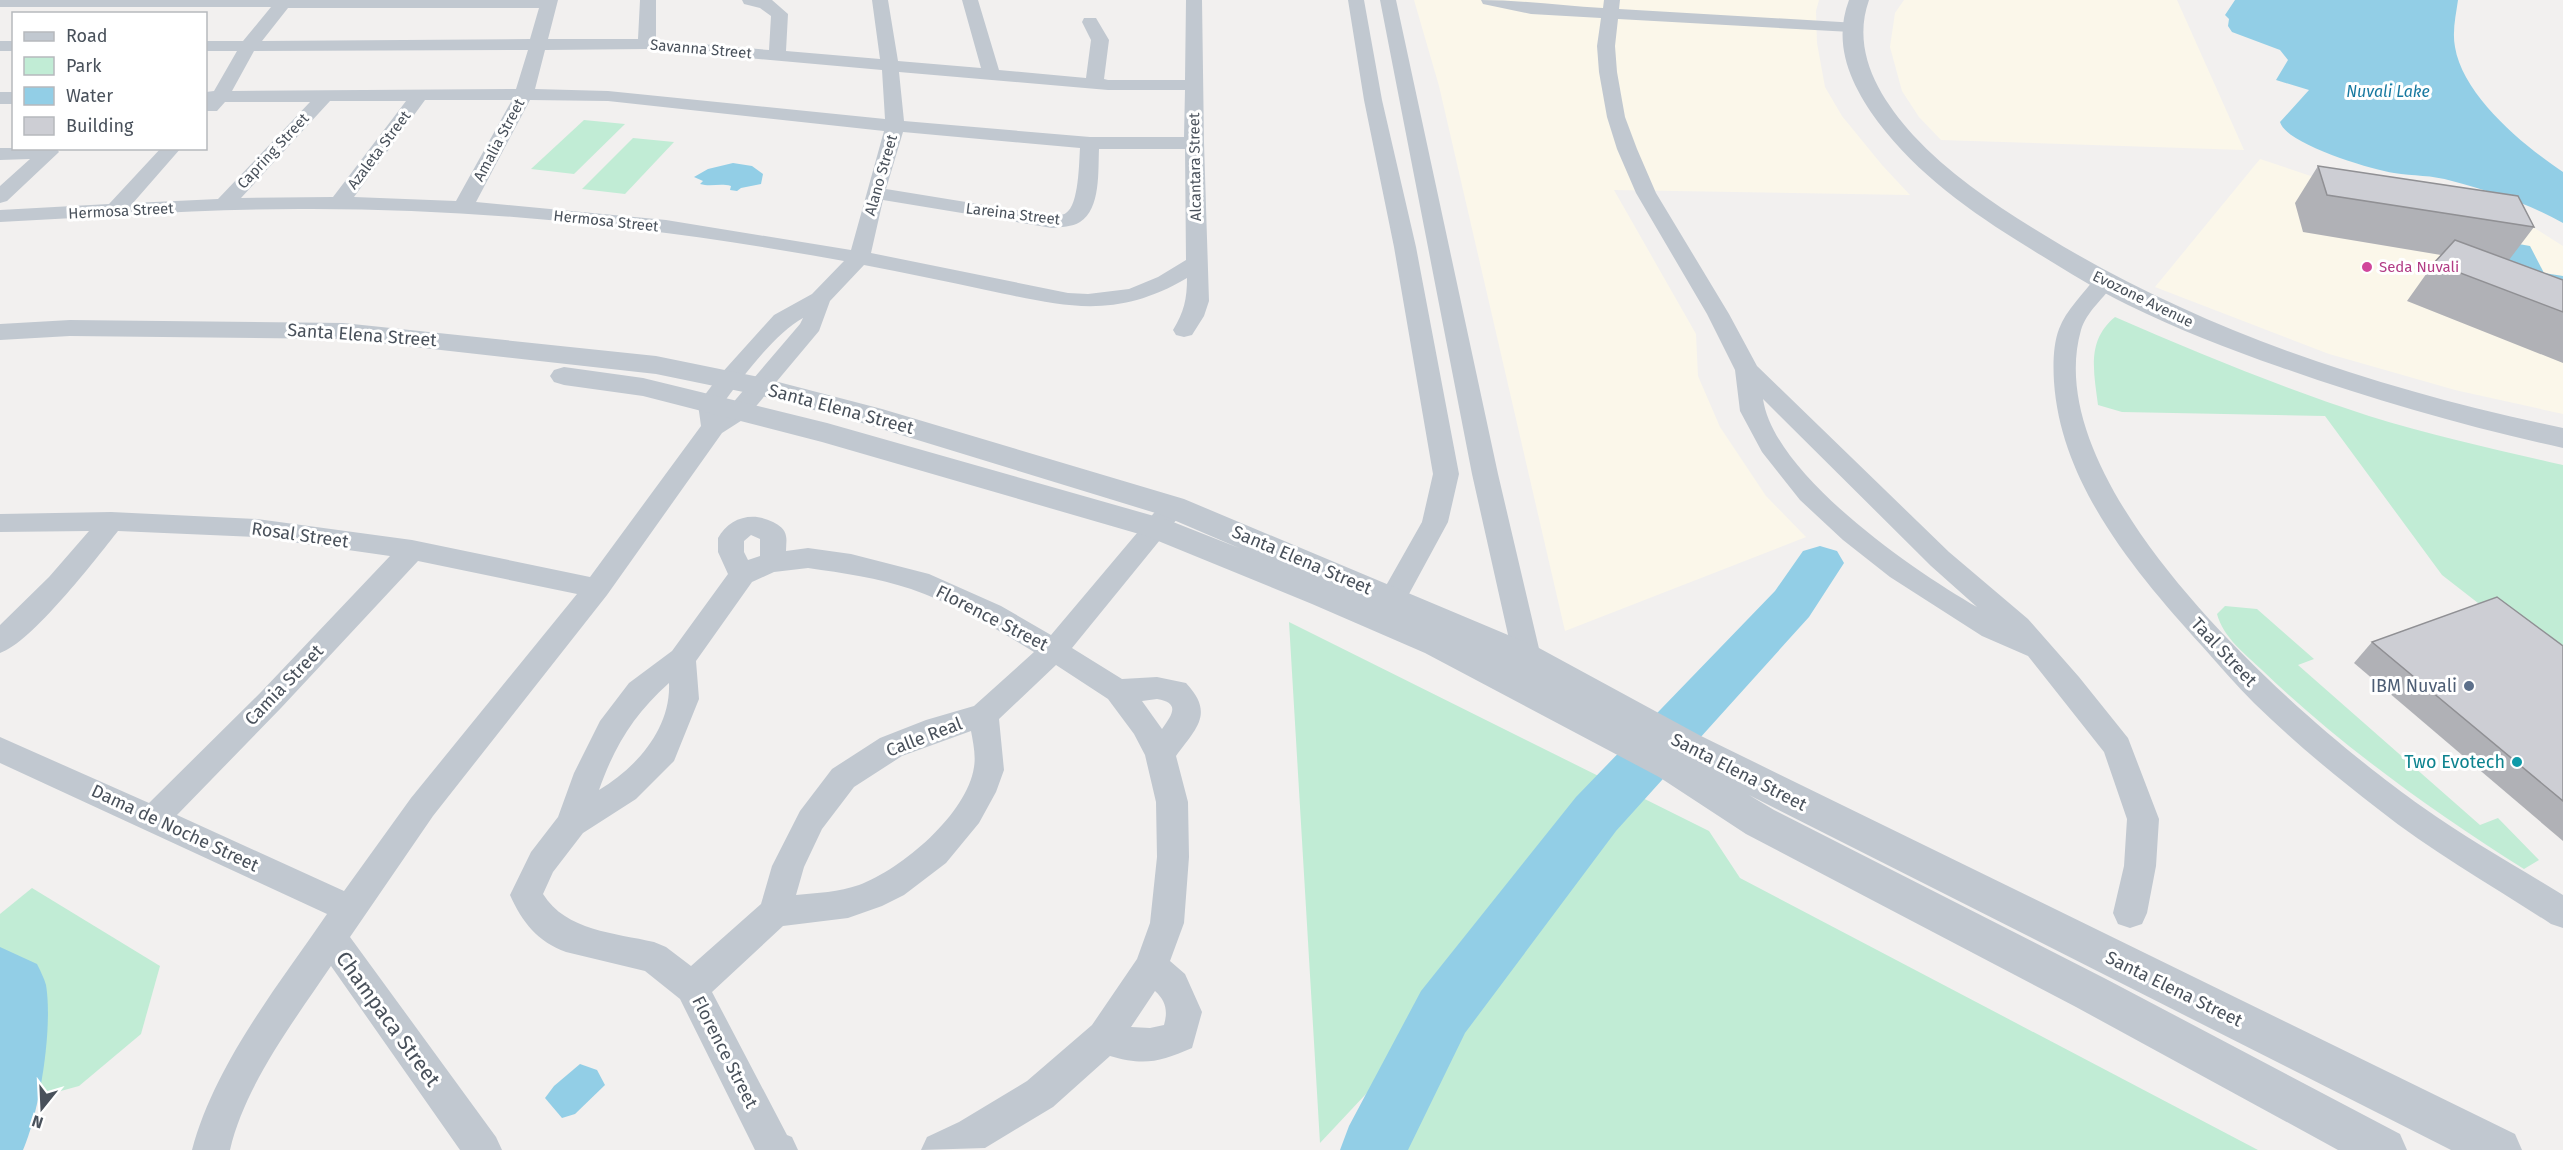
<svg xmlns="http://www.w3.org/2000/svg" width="2563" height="1150" font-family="'Fira Sans',sans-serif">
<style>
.commercial{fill:#fbf7ea}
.green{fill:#c1ecd5}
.water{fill:#92cee6}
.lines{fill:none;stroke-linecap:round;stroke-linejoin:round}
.river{fill:#92cee6;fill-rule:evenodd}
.minor{fill:#c1c8d0;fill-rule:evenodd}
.tertiary{fill:#c1c8d0;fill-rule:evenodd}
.wall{fill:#b0b1b6}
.building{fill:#cdced4;stroke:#909094;stroke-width:1.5}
.hotel-dot{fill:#d1479c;stroke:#fff;stroke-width:2}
.service-dot{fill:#5c6f8a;stroke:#fff;stroke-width:2}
.culture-dot{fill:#0f9aa8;stroke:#fff;stroke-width:2}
.labels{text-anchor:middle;stroke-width:6;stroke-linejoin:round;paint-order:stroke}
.far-street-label{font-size:15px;fill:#49515b;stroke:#fff}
.far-hotel-label{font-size:15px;fill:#b23c85;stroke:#fff;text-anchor:start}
.far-water-label{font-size:16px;font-style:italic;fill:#1779a0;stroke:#fff}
.street-label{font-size:18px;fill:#49515b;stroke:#fff}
.service-label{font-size:18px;fill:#4e5e75;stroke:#fff;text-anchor:end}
.culture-label{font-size:18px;fill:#0d838f;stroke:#fff;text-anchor:end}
.near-street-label{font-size:21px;fill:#49515b;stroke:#fff}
</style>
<rect width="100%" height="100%" fill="#f2f0ef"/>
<g class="commercial">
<polygon points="1414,0 1819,0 1816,11 1817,43 1825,87 1842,116 1882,165 1910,195 1614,190 1696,334 1698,376 1720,427 1766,496 1806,537 1565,631 1439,86"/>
<polygon points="1904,0 2177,0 2244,150 1941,140 1919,117 1902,91 1890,47 1895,13"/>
<polygon points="2260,159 2323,180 2502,216 2536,229 2563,246 2563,414 2455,390 2329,354 2155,287"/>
</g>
<g class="green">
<polygon points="584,120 625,124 574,174 531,169"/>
<polygon points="633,138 674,142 625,194 582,189"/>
<path d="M2115,317c83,36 167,71 254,99 64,20 129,34 194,49v204l-121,-94 -117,-159 -203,-4 -24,-7c-4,-33 -12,-64 17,-88z"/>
<path d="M2225,606l32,3 57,50 -16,6 182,160 18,-7 41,42 -15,9c-91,-57 -185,-125 -262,-199 -17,-16 -39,-33 -45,-56z"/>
<polygon points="1289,622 1709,831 1740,878 2258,1150 1373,1150 1441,1014 1320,1143"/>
<polygon points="32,888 160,966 141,1034 79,1086 28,1100 0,1056 0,914"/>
</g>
<g class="water">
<path d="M2235,0h223c-2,15 -6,31 -3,47 8,49 69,99 108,125v51c-33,-19 -74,-32 -111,-42 -20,-6 -39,-5 -58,-8 -24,-4 -108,-29 -114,-51l29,-32 -33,-10 12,-20 -8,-10 -48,-18 -4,-6 1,-7 -4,-4z"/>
<path d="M733,163l19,3 11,8 -2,10 -20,4 -4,3 -7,-1 1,-4c-11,-3 -20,1 -31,-2l3,-3 -9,-4 14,-8z"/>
<polygon points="2496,240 2530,246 2544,273 2563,276 2563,292 2519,285"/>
<polygon points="580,1064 597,1070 605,1085 575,1114 562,1118 545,1098 554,1086"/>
</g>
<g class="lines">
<g class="river">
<polygon points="1820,546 1837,551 1844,563 1809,617 1616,831 1465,1033 1408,1150 1340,1150 1349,1126 1421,991 1576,797 1775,591 1803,551"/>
<path d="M0,947l37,17c3,6 7,14 9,21 7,43 -6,125 -23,165h-23z"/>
</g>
<g class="minor">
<path d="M0,0h558l-10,39h90l2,-39h16v40l113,10 2,-34 -11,-8 -16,-4 -2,-4h30l16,14 -2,37 94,8 -8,-59h16l10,61 83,7 -19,-68h16l21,70 87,8 5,-38 -9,-18 2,-4h12l13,22 -5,39 4,1h77l1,-80h16l2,143 5,158 -5,15 -12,19 -8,2 -8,-2 -3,-5c11,-18 14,-31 14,-52 -73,43 -124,28 -201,12 -40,-9 -81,-17 -122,-25l-34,36 -11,30 -72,86 -25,16 -115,162 -174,221 -83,121 146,200 6,13h-42l-129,-184c-37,55 -86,119 -101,184h-38c23,-86 85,-163 135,-236l-327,-151v-26l149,66 112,-111 129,-136 -133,-19 -139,-6c-22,28 -87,112 -118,122v-28l49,-48 40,-46 -89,1v-18l111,-2 146,7 155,21 178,37 111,-151 -3,-22 21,-28 55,-61 38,-21 32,-33c-180,-33 -362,-53 -545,-52 -100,0 -199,8 -299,13v-12l109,-6 52,-56h20l-48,55 85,-4 92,-97h-85l-8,9h-11v-19l8,-1 23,-40h-31v-10h37l28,-34h-271zM288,8h251l-9,31 -268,2zM647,49l235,21 3,49 -277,-28 -73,-2 10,-39zM528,50l-12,39 -284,2 22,-40zM899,72l209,18h77l-1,47h-94l-186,-16zM425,100h87l-56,101 -102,-4zM530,100l78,1 276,30 -33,119 -185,-30 -190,-18zM330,101h76l-73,96 -92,1zM903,132l177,16c-1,14 -1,57 -14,65 -4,3 -9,2 -14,3l-166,-27zM1099,149h86l1,111 -28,17 -29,12 -41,5 -20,-1 -197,-40 12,-53 169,28c9,-1 20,-1 28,-6 21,-13 18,-52 19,-73zM803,318l-3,6 -69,81 -8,5 -1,-5c19,-26 53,-72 81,-87zM418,561l159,33 -166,204 -67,93 -167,-76 104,-107z"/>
<polygon points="1348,0 1364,0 1382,100 1416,247 1459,474 1448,522 1403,605 1393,608 1383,605 1379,598 1422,522 1433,474 1394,247 1364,100"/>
<polygon points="1380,0 1396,0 1498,474 1541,657 1537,665 1527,668 1517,665 1513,657 1472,474"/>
<path d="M1481,0c40,0 81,6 122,8l1,-8h16l-1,9 238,14 3,4 -3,4 -6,1 -233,-13 -3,27 2,26 8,45 12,32 19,44 73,121 28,52 192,186 79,67 51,58 49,61 31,81 -3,47 -9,47 -5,11 -12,4 -12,-4 -5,-11 11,-47 3,-47 -23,-67 -76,-96 -46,-20 -92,-59 -47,-37 -43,-40 -38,-48 -22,-41 -5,-41 -28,-56 -71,-121 -19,-44 -10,-32 -8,-45 -2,-26 4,-28 -70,-4 -48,-10zM1763,399l168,167 46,41c-63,-36 -203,-132 -214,-208z"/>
<rect x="0" y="41" width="14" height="10"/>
<rect x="0" y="92" width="14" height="12"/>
<polygon points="0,148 56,148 59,152 7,201 0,203 0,186 30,159 0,160"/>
<path d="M2104,275l8,2 3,5c-10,15 -29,30 -34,48 -46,161 224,394 340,476 46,33 95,60 142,89v33l-12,-4c-58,-38 -119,-72 -173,-115 -43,-33 -85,-68 -124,-106 -18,-18 -35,-38 -52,-57 -66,-73 -141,-161 -148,-264 -1,-17 -1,-37 5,-53 7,-19 25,-36 37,-52z"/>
<path d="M1173,498l9,3 4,6 -4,6 -110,135 50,31 35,-2 29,6c29,31 10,45 -10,73l12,46 1,55 -5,66 -14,38 15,13 17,38 -10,36c-32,14 -48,18 -82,8l-57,51 -68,41 -64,2 6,-13 32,-15 68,-41 65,-56 45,-66 13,-36 7,-66 -1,-55 -11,-47 -11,-21 -26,-35 -52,-34 -57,54 5,51 -8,22 -17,31 -33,40 -42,32 -22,11 -34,12 -65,8 -71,66 75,143 5,2 6,13h-43l-75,-151 -35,-28 -79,-19c-28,-10 -44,-30 -56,-57l21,-43 27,-35 16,-44 26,-52 29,-38 43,-32 56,-77 -10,-22v-14c11,-20 34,-27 55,-16 6,3 12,7 13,14 1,4 0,10 0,15l22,-3 43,6 78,20 72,32 50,29 113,-134zM751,535l9,4v17l-12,4 -4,-8v-11zM808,568c35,5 70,10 103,21 44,15 84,39 123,63l-60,54 -48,14 -46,18 -48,31 -32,42 -28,55 -11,38 -70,62 -25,-19 -12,-5c-39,-9 -88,-11 -111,-48l10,-22 30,-39 53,-34 38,-38 25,-62 -3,-38 56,-79 22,-10zM669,683c2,46 -33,85 -70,107 15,-43 35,-76 70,-107zM1157,699c24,4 15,16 5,30l-20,-28zM971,731c2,11 5,24 3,36 -7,47 -72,102 -115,118 -20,7 -42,8 -63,10l8,-28 18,-38 32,-42 48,-31zM1155,991c11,10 13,20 9,34l-14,3 -19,-1z"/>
</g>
<g class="tertiary">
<path d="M1849,0h20c-18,51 10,97 44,135 38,41 85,72 133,101 158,97 337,154 517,192v20c-96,-21 -190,-48 -283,-81 -52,-18 -103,-38 -152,-62 -35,-17 -68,-38 -102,-59 -55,-34 -109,-72 -148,-124 -27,-37 -46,-77 -29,-122z"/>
<polygon points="70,320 343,323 656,356 759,377 882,409 1184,499 1539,648 1701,736 2515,1134 2522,1150 2451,1150 1749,795 1774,810 2106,979 2400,1134 2407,1150 2338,1150 2076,1007 1746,834 1659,777 1425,653 1312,604 1146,536 822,442 643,396 564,385 554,382 550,376 554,370 564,367 643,378 827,423 1168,520 1239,548 1162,515 862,423 758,395 656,374 343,339 70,336 0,340 0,324"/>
</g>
</g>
<g class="wall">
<polygon points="2318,166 2534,227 2509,260 2563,280 2563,363 2407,301 2434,263 2441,255 2303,232 2295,203"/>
<polygon points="2372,642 2563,646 2563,841 2354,663"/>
</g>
<g class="building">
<polygon points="2318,166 2518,196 2534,227 2327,195"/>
<polygon points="2455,240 2563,280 2563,312 2434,263"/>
<polygon points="2497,597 2563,646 2563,801 2372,642"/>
</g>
<circle class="hotel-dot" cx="2367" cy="267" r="6"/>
<circle class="service-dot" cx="2469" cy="686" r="6"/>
<circle class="culture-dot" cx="2517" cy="762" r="6"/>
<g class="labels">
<g class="far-street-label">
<text transform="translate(701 49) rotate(5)" y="5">Savanna Street</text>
<text transform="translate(499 140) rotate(-62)" y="5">Amalia Street</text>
<text transform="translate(379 150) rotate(-53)" y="5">Azaleta Street</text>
<text transform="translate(273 151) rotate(-47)" y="5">Capring Street</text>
<text transform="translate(1195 167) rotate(-91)" y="5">Alcantara Street</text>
<text transform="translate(881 175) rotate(-74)" y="5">Alano Street</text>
<text transform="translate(121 211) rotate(-3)" y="5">Hermosa Street</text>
<text transform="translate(1013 214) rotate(7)" y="5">Lareina Street</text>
<text transform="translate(606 221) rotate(6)" y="5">Hermosa Street</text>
<text transform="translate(2143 299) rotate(26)" y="5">Evozone Avenue</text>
</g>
<g class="far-hotel-label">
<text x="2379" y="272">Seda Nuvali</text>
</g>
<g class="far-water-label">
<text x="2388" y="97">Nuvali Lake</text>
</g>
<g class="street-label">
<text transform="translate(362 335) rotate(4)" y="6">Santa Elena Street</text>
<text transform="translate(841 409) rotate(15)" y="6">Santa Elena Street</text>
<text transform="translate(300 535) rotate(8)" y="6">Rosal Street</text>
<text transform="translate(1302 560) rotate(23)" y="6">Santa Elena Street</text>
<text transform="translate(992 618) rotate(27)" y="6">Florence Street</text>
<text transform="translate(2224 652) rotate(47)" y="6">Taal Street</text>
<text transform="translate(284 685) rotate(-46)" y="6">Camia Street</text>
<text transform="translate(924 737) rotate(-21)" y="6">Calle Real</text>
<text transform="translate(1739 772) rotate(27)" y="6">Santa Elena Street</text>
<text transform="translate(175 828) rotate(25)" y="6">Dama de Noche Street</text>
<text transform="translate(2174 989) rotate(26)" y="6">Santa Elena Street</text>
<text transform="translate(725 1052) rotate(63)" y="6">Florence Street</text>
</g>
<g class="service-label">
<text x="2457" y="692">IBM Nuvali</text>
</g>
<g class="culture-label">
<text x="2505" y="768">Two Evotech</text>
</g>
<g class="near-street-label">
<text transform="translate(388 1019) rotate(54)" y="7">Champaca Street</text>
</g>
</g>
<rect x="12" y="12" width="195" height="138" fill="#ffffff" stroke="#b6b9bd" stroke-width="1.5"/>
<rect x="24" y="32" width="30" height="9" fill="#c1c8d0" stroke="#b6b9bd" stroke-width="1.5"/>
<text x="66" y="42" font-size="18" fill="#49515b">Road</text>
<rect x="24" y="57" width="30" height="18" fill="#c1ecd5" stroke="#b6b9bd" stroke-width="1.5"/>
<text x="66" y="72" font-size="18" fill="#49515b">Park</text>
<rect x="24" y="87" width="30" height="18" fill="#92cee6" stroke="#b6b9bd" stroke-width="1.5"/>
<text x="66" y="102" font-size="18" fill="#49515b">Water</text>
<rect x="24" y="117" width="30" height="18" fill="#cdced4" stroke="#b6b9bd" stroke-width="1.5"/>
<text x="66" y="132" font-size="18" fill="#49515b">Building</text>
<g transform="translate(42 1108) rotate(198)" stroke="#ffffff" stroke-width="4.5" paint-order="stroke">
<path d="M0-4.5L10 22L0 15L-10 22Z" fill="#49515b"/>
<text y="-9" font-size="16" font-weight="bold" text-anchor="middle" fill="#49515b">N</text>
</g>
</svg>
